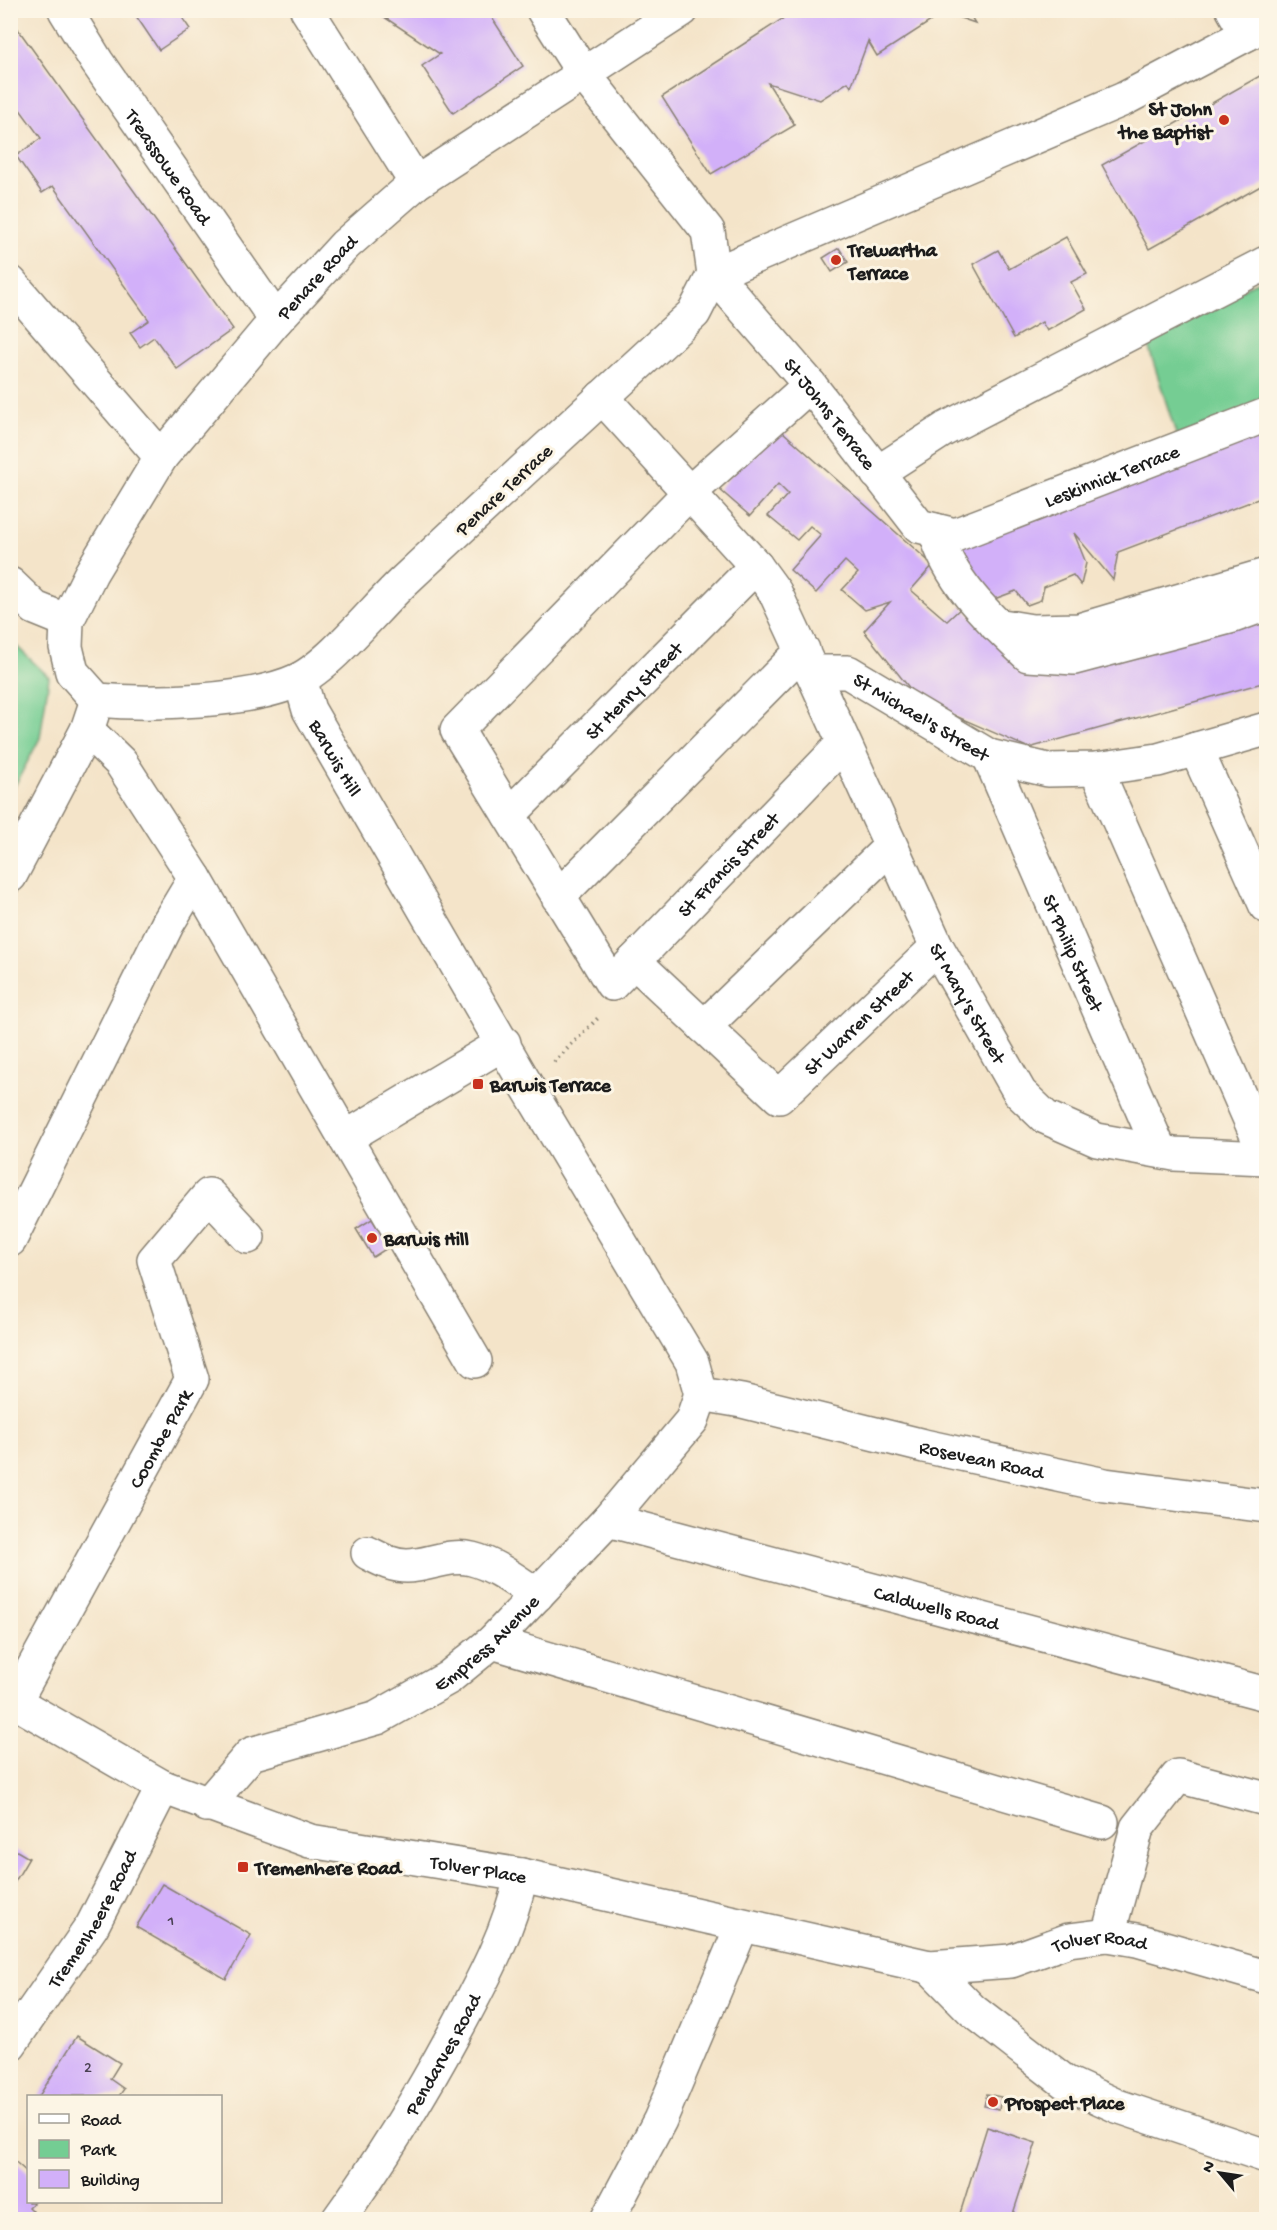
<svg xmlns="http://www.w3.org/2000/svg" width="1277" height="2230" font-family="'Gochi Hand',sans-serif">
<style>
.green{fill:#74cd93;stroke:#487458;stroke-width:1.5}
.building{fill:#d2b0f9}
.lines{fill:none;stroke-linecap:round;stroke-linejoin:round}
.minor-casing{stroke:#888072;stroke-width:36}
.path{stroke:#888072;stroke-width:4;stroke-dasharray:1.5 4.5;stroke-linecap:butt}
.minor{stroke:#fff;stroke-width:33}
.poi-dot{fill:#c8321e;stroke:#fcf5e5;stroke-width:2}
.labels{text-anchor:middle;stroke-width:6;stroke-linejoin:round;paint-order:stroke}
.number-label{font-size:16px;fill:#4a4153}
.poi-label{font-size:20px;font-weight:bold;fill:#1c1c1c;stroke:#fcf5e5;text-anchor:start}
.street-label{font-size:20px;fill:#1c1c1c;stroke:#fcf5e5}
</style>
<rect width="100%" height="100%" fill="#fcf5e5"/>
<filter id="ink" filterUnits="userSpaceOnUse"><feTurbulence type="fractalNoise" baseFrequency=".0167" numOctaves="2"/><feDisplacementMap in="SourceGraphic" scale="12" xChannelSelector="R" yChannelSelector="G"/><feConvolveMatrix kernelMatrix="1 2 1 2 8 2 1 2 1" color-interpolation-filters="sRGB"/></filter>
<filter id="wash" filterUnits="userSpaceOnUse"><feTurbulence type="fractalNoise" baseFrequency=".008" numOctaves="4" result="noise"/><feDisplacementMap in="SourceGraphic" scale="24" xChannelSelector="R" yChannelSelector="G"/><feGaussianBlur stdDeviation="1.35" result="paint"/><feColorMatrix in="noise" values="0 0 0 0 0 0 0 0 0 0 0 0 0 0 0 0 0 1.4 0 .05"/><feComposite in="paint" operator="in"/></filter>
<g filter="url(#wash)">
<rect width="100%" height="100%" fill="#f4e4c9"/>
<g class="green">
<polygon points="1266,277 1266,401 1177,437 1146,339"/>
<polygon points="11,641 49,677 40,738 11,793"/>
</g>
<g id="blocks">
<g class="building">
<polygon points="132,10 195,10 183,19 190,29 159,50"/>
<polygon points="389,10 487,10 523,66 453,113 422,66 440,54 381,15"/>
<polygon points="796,10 924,10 931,21 877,56 868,41 851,87 848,82 820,100 768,83 795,125 711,174 662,97"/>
<polygon points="967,10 975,23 940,11 940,10"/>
<polygon points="10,18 233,329 177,369 154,337 140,347 130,333 149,320 53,186 42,193 16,156 41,138 10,96"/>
<polygon points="1265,73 1266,183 1149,249 1102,165"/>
<polygon points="1066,237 1087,274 1071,282 1086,309 1047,331 1042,322 1014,338 973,264 998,250 1009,269"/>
<polygon points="839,248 848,262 832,272 823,258"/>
<polygon points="775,425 933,565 911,590 947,621 962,607 1017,663 1266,615 1266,682 1029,748 919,700 864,631 890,602 865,610 842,590 858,573 845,561 816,593 790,570 821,535 810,526 797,540 768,516 788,494 778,484 750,516 719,489"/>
<polygon points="1266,430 1266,496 1118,552 1113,580 1074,533 1086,563 1081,585 1073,575 1044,587 1041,600 1027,605 1016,591 986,602 945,552"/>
<polygon points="372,1219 389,1247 373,1257 356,1229"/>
<polygon points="10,1847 29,1858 10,1890"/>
<polygon points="162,1884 251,1935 226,1979 136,1927"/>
<polygon points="77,2036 120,2063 110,2079 124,2089 119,2096 39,2096"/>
<polygon points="987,2094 1001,2097 999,2109 984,2106"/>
<polygon points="987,2127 1036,2143 1011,2220 958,2220"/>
<polygon points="10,2157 28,2173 28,2202 34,2202 29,2207 33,2211 25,2220 10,2220"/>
</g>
</g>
</g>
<g filter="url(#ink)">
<use href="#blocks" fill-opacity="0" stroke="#888072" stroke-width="1.5"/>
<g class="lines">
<defs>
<g id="minor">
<path id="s1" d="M65,10l32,52 179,258"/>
<polyline points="307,10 416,183"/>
<path id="s2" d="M543,10l40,63 125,158 6,43 -20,39c-97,89 -194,178 -290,268 -28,26 -73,83 -106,99 -47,22 -148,25 -201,20l-25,-28 -6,-25 1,-26 24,-48 70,-116 115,-137 69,-75 71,-62 266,-173"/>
<polyline points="1233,10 1247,34"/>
<path id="s3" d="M1266,24l-142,75 -410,175 96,111 109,141 36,9 311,-120"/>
<polyline points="10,282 161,457"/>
<path id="s4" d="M810,385l-121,108 -232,237 155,254 231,-240"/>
<path id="s5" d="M602,397l154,169 19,26 37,80h36l141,84 59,14 48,-1 62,-9 108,-31"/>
<polyline points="877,473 945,429 1266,263"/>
<path d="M935,530c14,52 55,89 93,125l46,3 159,-42 33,-12"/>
<polyline points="10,584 35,608 67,621"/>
<polyline points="996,625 1032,631 1079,630 1266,575"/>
<path id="s6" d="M812,672l125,275 83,146 25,24 52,23 77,14 92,4"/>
<path id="s7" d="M300,679l9,31 219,378 164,274 9,32"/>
<polyline points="87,730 121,763 195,878 345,1138 504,1043"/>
<polyline points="1196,749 1266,906"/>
<path id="s8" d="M989,756l171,395"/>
<polyline points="1096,769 1266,1156"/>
<path id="s9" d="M509,815l247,-249"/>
<polyline points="10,876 87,730 94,709"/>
<polyline points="558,897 803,650"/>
<path id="s10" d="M634,961l145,136 158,-150"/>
<polyline points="704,1027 890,847"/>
<polyline points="345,1138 475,1361"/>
<polyline points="10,1240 168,923 195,878"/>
<path id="s11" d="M701,1394l41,7 182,45 181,39 161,21"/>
<path id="s12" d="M608,1520l658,174"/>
<path d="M368,1553c12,6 24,13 39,13 21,0 43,-13 65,-7 24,6 45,23 65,36"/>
<polyline points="492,1642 1102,1822"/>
<path id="s13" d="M10,1699l153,88 147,54 211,34 409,92 81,-6 58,-21 39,-5 29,5 129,37"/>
<path id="s14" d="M15,1701l177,-322 -38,-119 55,-65 39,42"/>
<path id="s15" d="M207,1805l44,-51 126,-36 71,-40 44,-36 116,-122 84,-100 9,-26"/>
<polyline points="1108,1935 1137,1828 1178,1776 1266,1799"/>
<polyline points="930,1967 972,2010 1065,2082 1117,2106 1266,2156"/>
<path id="s16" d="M10,2044l82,-118 71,-139"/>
<path id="s17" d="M338,2220c44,-61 83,-125 118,-190 27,-50 54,-100 65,-155"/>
<polyline points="607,2220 660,2120 742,1926"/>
</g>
</defs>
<use href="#minor" class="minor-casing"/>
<polyline class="path" points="554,1062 600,1016"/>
<use href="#minor" class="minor"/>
</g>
</g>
<g class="poi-dot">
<circle cx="1224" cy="120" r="6"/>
<circle cx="836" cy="260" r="6"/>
<rect x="472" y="1078" width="12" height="12" rx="3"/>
<circle cx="372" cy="1238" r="6"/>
<rect x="237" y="1861" width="12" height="12" rx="3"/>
<circle cx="993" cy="2102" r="6"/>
</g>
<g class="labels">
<g class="number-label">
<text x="171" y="1925">1</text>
<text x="88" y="2072">2</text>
</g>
<g class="poi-label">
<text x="1212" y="115" text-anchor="end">St John<tspan x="1212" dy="23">the Baptist</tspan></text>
<text x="848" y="256">Trewartha<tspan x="848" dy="23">Terrace</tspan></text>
<text x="490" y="1091">Barwis Terrace</text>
<text x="384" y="1245">Barwis Hill</text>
<text x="255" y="1874">Tremenhere Road</text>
<text x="1005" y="2109">Prospect Place</text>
</g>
<g class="street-label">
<text dy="7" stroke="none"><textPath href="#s1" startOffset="188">Treassowe Road</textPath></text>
<text dy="7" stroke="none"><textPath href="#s2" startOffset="1624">Penare Road</textPath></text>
<text dy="7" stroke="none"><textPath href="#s3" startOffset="788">St Johns Terrace</textPath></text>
<text dy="7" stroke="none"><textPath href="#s3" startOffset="1136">Leskinnick Terrace</textPath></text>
<text transform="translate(503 489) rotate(-43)" y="7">Penare Terrace</text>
<text dy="7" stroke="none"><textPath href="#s9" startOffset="176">St Henry Street</textPath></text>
<text dy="7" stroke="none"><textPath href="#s5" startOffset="471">St Michael's Street</textPath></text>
<text dy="7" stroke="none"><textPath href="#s7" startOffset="87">Barwis Hill</textPath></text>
<text dy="7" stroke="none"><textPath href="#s4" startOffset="958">St Francis Street</textPath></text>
<text dy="7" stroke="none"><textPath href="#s8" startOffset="214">St Philip Street</textPath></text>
<text dy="7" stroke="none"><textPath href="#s6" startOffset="366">St Mary's Street</textPath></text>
<text dy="7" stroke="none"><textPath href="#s10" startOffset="308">St Warren Street</textPath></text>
<text dy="7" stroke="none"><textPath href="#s14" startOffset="300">Coombe Park</textPath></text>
<text dy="7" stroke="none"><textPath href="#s11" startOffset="288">Rosevean Road</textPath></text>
<text dy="7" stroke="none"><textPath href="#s12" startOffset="340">Caldwells Road</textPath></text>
<text dy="7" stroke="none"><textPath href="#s15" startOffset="332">Empress Avenue</textPath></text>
<text dy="7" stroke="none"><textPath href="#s13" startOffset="504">Tolver Place</textPath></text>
<text dy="7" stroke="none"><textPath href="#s16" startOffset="150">Tremenheere Road</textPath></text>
<text dy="7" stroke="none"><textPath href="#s13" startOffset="1140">Tolver Road</textPath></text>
<text dy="7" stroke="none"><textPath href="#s17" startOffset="196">Pendarves Road</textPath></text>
</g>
</g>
<rect width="1277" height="2230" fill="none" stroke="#fcf5e5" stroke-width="36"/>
<rect x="27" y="2095" width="195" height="108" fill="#fcf5e5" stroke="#a29e95" stroke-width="1.5"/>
<rect x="39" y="2114" width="30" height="9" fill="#ffffff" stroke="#a29e95" stroke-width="1.5"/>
<text x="81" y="2125" font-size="18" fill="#1c1c1c">Road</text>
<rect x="39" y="2140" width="30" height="18" fill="#74cd93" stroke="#a29e95" stroke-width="1.5"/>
<text x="81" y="2155" font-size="18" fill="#1c1c1c">Park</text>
<rect x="39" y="2170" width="30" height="18" fill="#d2b0f9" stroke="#a29e95" stroke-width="1.5"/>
<text x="81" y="2185" font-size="18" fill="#1c1c1c">Building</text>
<g transform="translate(1220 2173) rotate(299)" stroke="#fcf5e5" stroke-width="4.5" paint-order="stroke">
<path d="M0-4.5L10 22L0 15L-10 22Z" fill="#1c1c1c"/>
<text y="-9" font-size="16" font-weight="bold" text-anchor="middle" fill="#1c1c1c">N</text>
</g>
</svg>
